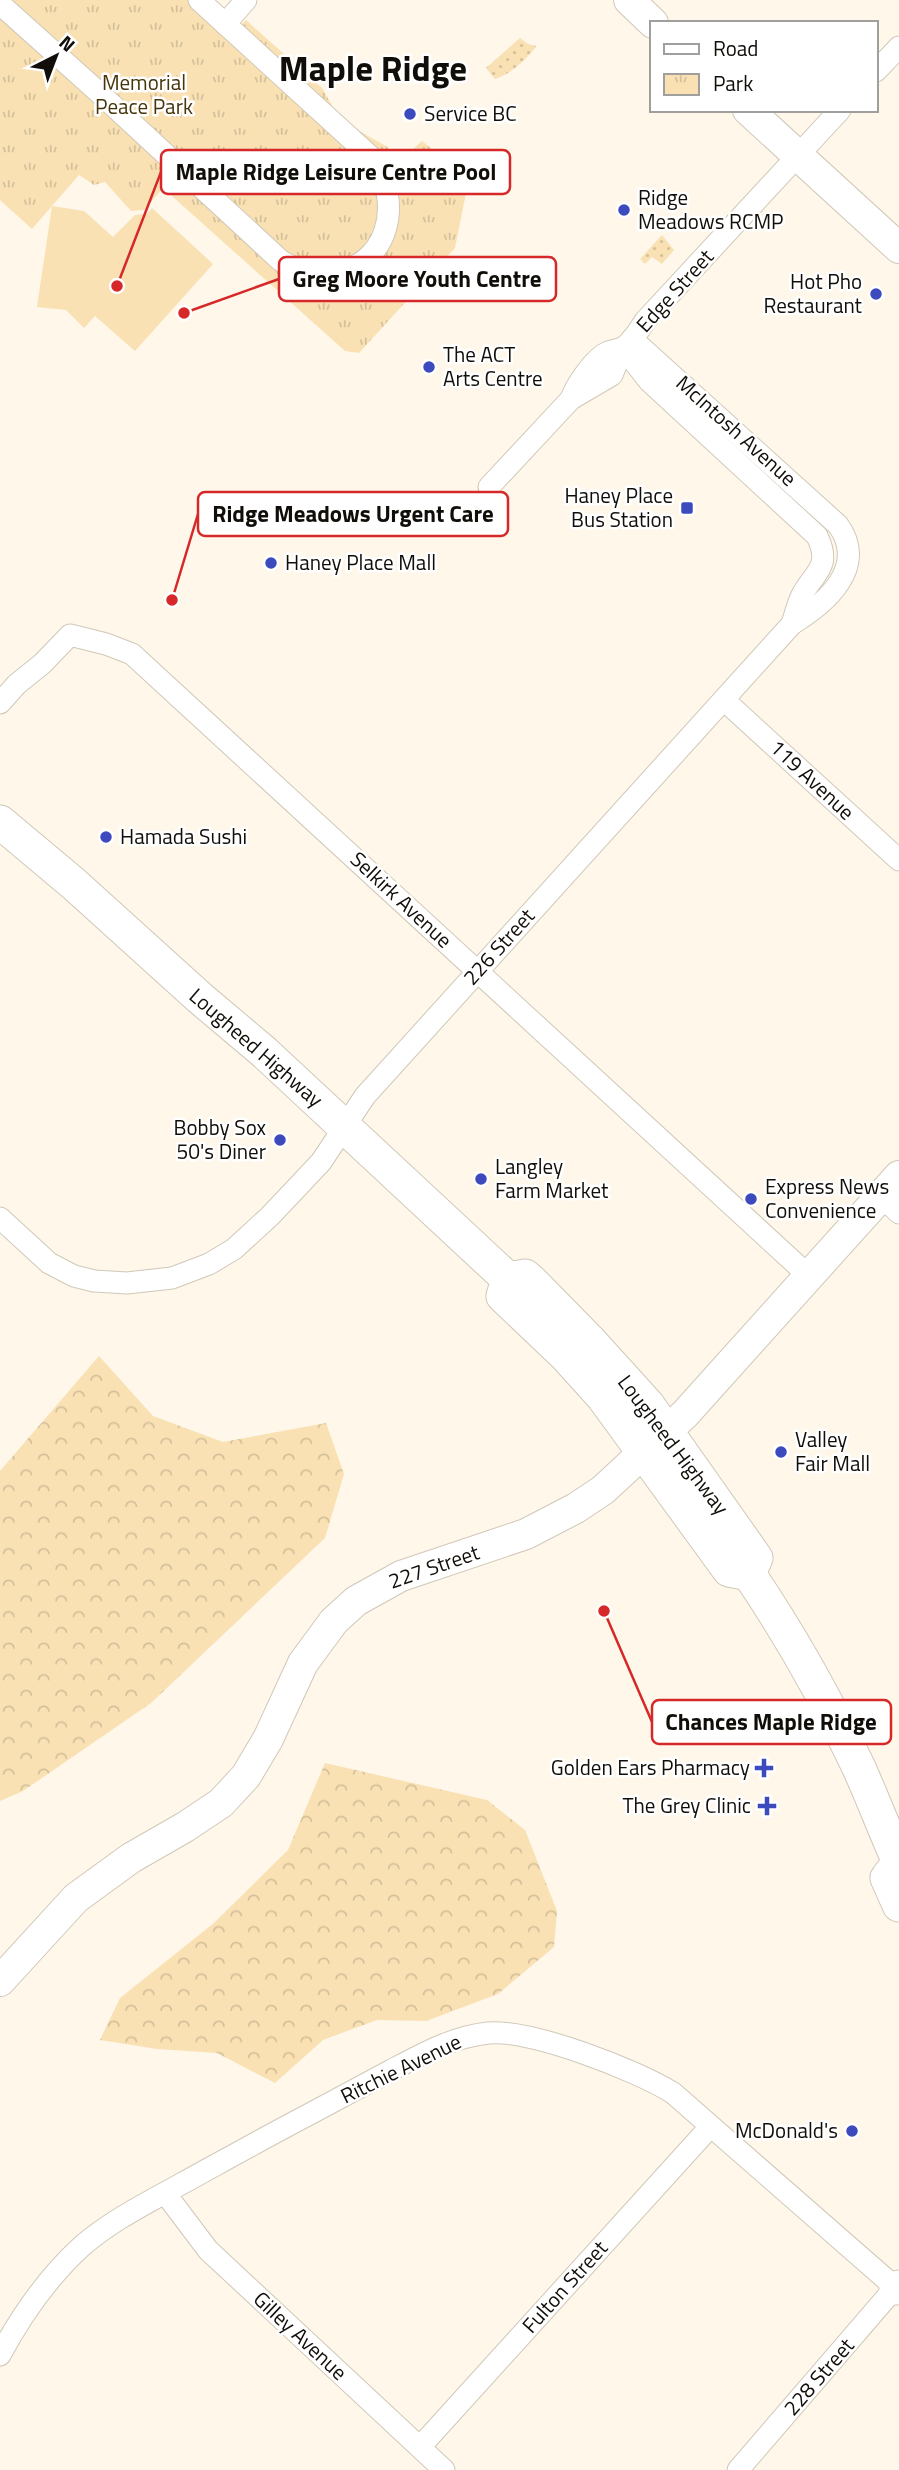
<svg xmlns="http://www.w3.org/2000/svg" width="899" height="2470" font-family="'Titillium Web',sans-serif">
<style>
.grass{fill:url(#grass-dots)}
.forest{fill:url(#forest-crowns)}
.park{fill:url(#park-tufts)}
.garden{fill:#f9e1b4}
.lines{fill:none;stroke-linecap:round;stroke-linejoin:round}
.minor-casing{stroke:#d0c8b8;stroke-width:23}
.secondary-casing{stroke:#d0c8b8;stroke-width:32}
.primary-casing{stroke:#d0c8b8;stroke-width:35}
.minor{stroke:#fff;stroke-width:21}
.secondary{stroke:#fff;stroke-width:30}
.primary{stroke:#fff;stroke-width:33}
.poi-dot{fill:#3d4abe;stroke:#fff;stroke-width:2.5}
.labels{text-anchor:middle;stroke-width:5;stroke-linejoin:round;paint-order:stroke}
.park-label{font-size:21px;fill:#46340b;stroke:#fff}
.poi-label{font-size:21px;fill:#110e09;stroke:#fff;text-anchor:start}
.street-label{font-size:21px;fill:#110e09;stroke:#fff}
.town-label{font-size:35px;font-weight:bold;fill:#110e09;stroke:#fff}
.leader{fill:none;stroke:#d62828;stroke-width:2.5}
.callout-dot{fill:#d62828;stroke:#fff;stroke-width:2.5}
.callout{fill:#fff;stroke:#d62828;stroke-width:2.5}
.callout-label{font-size:23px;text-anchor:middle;font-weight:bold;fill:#110e09}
</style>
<defs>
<pattern id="grass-dots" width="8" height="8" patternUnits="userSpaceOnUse" patternTransform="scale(1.75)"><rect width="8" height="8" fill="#f9e1b4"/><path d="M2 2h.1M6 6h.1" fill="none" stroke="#d4c099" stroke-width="1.8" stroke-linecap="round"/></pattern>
<pattern id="forest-crowns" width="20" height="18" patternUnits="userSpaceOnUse" patternTransform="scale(1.75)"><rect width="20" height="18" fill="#f9e1b4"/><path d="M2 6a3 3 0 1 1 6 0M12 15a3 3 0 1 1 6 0" fill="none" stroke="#d4c099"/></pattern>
<pattern id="park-tufts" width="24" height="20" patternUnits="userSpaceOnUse" patternTransform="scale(1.75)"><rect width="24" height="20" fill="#f9e1b4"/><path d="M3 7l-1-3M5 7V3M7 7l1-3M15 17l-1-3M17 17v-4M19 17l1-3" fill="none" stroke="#d4c099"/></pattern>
</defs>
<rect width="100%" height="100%" fill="#fef7ea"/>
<g class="grass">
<path d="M520,38l8,6 8,2 -1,2c-9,12 -26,27 -40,31l-9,-11z"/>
<polygon points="662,235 674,250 662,264 652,257 645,264 640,259"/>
</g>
<g class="forest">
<polygon points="99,1356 153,1416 223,1442 326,1423 344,1474 325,1538 151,1703 23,1791 0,1801 0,1471"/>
<polygon points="325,1763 487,1800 525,1830 557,1911 554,1947 498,1994 426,2021 377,2020 323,2040 275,2083 217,2053 157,2049 100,2040 120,1998 214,1923 288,1850"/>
</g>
<polygon class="park" points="0,0 189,0 231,36 246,20 322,88 341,121 386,146 401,160 422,141 433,150 466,193 455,248 359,353 345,351 163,188 144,210 131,211 105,182 94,185 79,175 32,229 0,200"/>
<polygon class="garden" points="52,206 84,211 113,237 135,215 147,214 152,208 213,264 135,351 95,316 84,328 66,310 37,307"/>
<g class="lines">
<defs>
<g id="minor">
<path d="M0,4l95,85 185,171c15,10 29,13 46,13 63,-2 79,-72 45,-116l-172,-157"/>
<polyline points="225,24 246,0"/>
<polyline points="876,71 899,47"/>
<path d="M623,348l26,33 168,155c16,33 -5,37 -16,61 -4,9 -6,18 -9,27"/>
<path d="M571,399c5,-14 23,-41 37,-47 5,-2 11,-2 16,-5 9,-6 15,-17 21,-26l195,-211"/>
<polyline points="489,487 571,399 612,375 623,348"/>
<polyline points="724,700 899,860"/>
<polyline points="0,703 17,684 42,664 70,635 106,644 132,654 810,1277"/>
<polyline points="881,1196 899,1213"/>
<path d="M0,1218l49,45 25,13 20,5 33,2 45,-5 37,-14 25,-15 36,-33 51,-54 44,-66 427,-472c33,-20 77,-57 46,-99l-206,-186"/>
<polyline points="165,2193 208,2250 444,2470"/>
<path d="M0,2355c22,-41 47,-77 82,-109 30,-26 65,-43 99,-62 42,-23 83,-46 125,-68 28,-15 56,-30 84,-45 32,-17 62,-34 98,-38 43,-4 148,37 185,60l223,195"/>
<polyline points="420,2447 710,2127"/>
<polyline points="738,2470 899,2283"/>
</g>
<g id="secondary">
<polyline points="629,0 653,23"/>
<polyline points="748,110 899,248"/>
<polyline points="0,1981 76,1898 131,1858 185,1827 221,1803 246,1776 268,1739 303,1663 334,1621 356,1601 401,1576 526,1534 576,1508 603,1490 685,1414 899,1176"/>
</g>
<g id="primary">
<polyline points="0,822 74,884 200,998 264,1052 508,1279"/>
<path d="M508,1279l-5,17 62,59 38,42 126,173 20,4c42,62 78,126 110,194 14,31 26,63 40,94"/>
<polyline points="508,1279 525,1276 533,1283 590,1341 648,1405 756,1558 749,1574"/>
<polyline points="899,1862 887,1878 899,1905"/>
<polyline points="896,2288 899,2287"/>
</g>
</defs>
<use href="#minor" class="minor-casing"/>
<use href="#secondary" class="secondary-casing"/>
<use href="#primary" class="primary-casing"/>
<use href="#minor" class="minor"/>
<use href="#secondary" class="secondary"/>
<use href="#primary" class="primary"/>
</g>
<g class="poi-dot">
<circle cx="410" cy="114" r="7"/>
<circle cx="624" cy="210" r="7"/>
<circle cx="876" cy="294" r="7"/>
<circle cx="429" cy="367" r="7"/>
<rect x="680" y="501" width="14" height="14" rx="3.5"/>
<circle cx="271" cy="563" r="7"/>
<circle cx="106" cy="837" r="7"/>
<circle cx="280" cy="1140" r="7"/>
<circle cx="481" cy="1179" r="7"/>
<circle cx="751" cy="1199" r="7"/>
<circle cx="781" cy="1452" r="7"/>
<path d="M760.5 1757.5h7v7h7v7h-7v7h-7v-7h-7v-7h7z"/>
<path d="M763.5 1795.5h7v7h7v7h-7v7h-7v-7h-7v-7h7z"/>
<circle cx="852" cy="2131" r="7"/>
</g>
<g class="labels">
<g class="park-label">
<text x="144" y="90">Memorial<tspan x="144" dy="24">Peace Park</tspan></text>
</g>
<g class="poi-label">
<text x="424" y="121">Service BC</text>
<text x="638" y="205">Ridge<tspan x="638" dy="24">Meadows RCMP</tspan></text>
<text x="862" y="289" text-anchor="end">Hot Pho<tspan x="862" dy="24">Restaurant</tspan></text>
<text x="443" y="362">The ACT<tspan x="443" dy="24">Arts Centre</tspan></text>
<text x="673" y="503" text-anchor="end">Haney Place<tspan x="673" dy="24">Bus Station</tspan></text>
<text x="285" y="570">Haney Place Mall</text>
<text x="120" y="844">Hamada Sushi</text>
<text x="266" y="1135" text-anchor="end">Bobby Sox<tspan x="266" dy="24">50's Diner</tspan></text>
<text x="495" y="1174">Langley<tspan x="495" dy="24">Farm Market</tspan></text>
<text x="765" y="1194">Express News<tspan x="765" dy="24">Convenience</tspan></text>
<text x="795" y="1447">Valley<tspan x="795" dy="24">Fair Mall</tspan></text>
<text x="750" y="1775" text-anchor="end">Golden Ears Pharmacy</text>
<text x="751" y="1813" text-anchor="end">The Grey Clinic</text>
<text x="838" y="2138" text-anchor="end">McDonald's</text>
</g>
<g class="street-label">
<text transform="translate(675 291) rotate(-48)" y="7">Edge Street</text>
<text transform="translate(736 431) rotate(42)" y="7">McIntosh Avenue</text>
<text transform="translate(812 780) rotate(43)" y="7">119 Avenue</text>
<text transform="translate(401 900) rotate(43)" y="7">Selkirk Avenue</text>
<text transform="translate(499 947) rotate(-48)" y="7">226 Street</text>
<text transform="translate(256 1048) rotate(41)" y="7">Lougheed Highway</text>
<text transform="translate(673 1445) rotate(53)" y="7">Lougheed Highway</text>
<text transform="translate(434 1567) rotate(-19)" y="7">227 Street</text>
<text transform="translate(401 2069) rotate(-26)" y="7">Ritchie Avenue</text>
<text transform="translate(565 2287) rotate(-48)" y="7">Fulton Street</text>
<text transform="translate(300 2336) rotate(43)" y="7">Gilley Avenue</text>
<text transform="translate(819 2377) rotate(-49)" y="7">228 Street</text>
</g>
<g class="town-label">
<text x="373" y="81">Maple Ridge</text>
</g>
</g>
<path class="leader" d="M117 286L161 172M184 313L279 279M172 600L198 514M604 1611L652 1722"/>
<g class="callout-dot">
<circle cx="117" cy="286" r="7"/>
<circle cx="184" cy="313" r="7"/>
<circle cx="172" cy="600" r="7"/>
<circle cx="604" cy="1611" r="7"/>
</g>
<g class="callout">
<rect x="161" y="150" width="349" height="44" rx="7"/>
<rect x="279" y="257" width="277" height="44" rx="7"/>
<rect x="198" y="492" width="310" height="44" rx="7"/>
<rect x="652" y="1700" width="239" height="44" rx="7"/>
</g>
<g class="callout-label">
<text x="336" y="180">Maple Ridge Leisure Centre Pool</text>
<text x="417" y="287">Greg Moore Youth Centre</text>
<text x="353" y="522">Ridge Meadows Urgent Care</text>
<text x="771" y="1730">Chances Maple Ridge</text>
</g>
<rect x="650" y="21" width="228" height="91" fill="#ffffff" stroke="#a09f9d" stroke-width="2"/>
<rect x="664" y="44" width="35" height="10" fill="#ffffff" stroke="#a09f9d" stroke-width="2"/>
<text x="713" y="56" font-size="21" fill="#110e09">Road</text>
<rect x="664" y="74" width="35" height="21" fill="url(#park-tufts)" stroke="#a09f9d" stroke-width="2"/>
<text x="713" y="91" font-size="21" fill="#110e09">Park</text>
<g transform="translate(56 56) rotate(42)" stroke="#ffffff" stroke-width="5" paint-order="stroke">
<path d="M0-5L12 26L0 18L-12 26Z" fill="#110e09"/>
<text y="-10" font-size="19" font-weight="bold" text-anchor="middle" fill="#110e09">N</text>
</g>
</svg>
